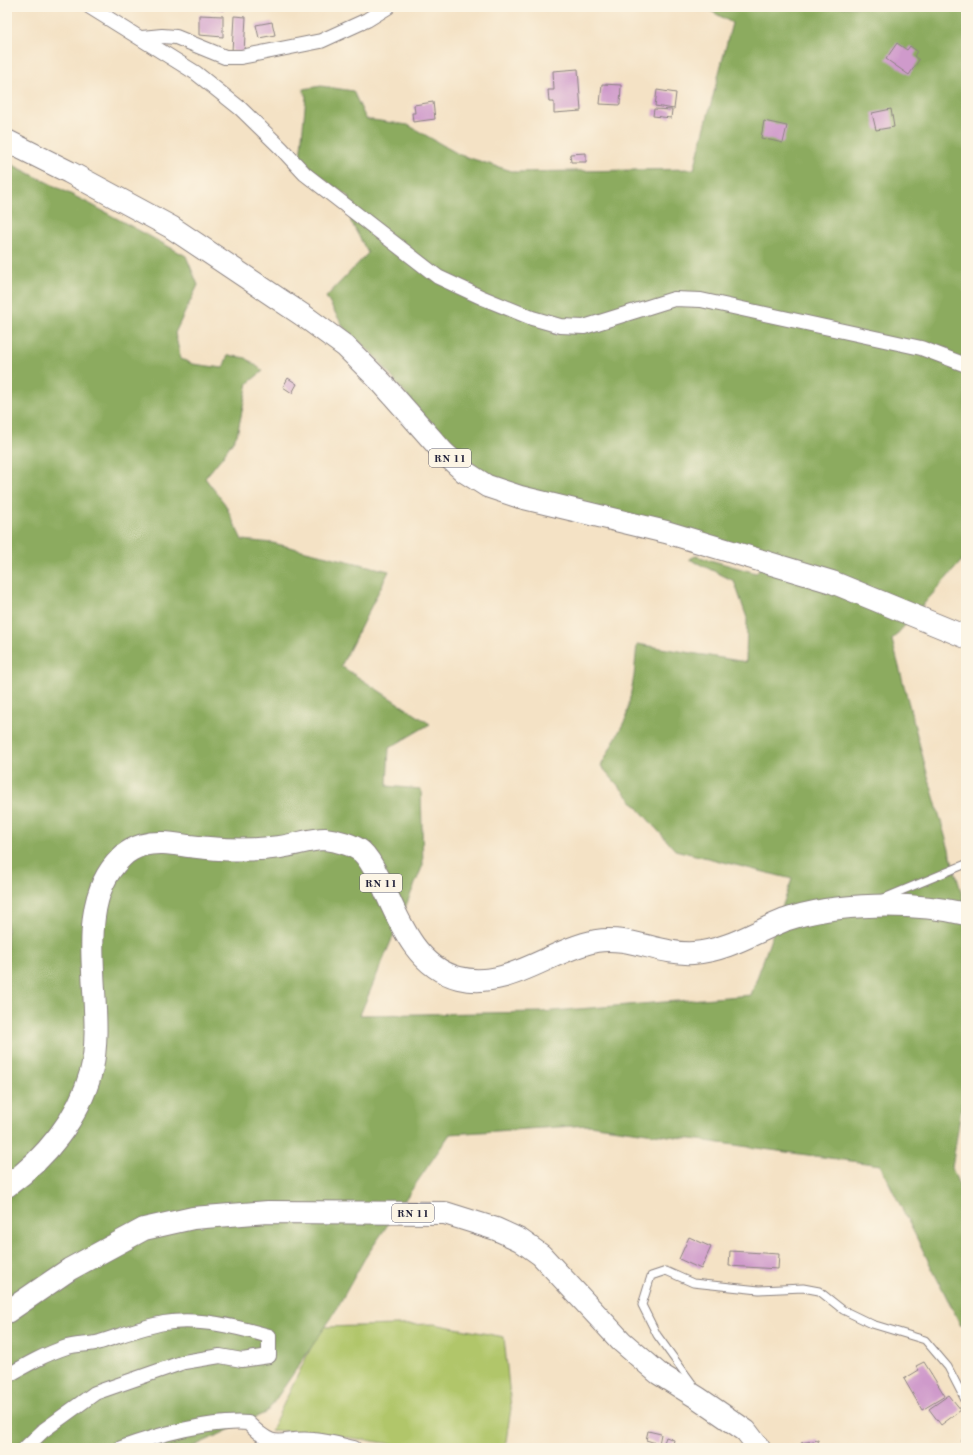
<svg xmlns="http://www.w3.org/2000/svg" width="973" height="1455" font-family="'Old Standard TT',serif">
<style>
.green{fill:#b1c66b;stroke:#6a7453}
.forest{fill:#8cab5f;stroke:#57664d}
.building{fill:#cf9acb}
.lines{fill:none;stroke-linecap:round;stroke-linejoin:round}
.service-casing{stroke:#8b8280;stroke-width:9}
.minor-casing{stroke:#8b8280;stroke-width:16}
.primary-casing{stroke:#8b8280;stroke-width:24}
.service{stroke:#fff;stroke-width:7}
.minor{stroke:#fff;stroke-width:14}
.primary{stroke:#fff;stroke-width:22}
.labels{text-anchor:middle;stroke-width:3;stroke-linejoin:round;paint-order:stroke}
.shield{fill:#fcf5e5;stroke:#63616e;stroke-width:1}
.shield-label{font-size:11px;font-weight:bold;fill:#22223b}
</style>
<rect width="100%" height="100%" fill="#fcf5e5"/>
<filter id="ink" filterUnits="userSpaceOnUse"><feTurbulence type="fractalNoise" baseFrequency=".025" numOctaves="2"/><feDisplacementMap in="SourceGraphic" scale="8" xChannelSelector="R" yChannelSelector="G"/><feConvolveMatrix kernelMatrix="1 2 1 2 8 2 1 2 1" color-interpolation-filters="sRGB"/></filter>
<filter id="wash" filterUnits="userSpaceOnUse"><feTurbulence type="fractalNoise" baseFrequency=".012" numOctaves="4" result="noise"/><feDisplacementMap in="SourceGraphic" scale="16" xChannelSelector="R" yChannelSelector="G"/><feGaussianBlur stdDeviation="0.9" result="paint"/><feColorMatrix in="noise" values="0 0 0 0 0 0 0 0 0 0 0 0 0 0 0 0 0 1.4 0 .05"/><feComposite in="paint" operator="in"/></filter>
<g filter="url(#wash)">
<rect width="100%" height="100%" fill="#f4e2c5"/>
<polygon class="green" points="434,1324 504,1337 511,1408 505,1448 420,1448 338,1436 271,1430 321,1327"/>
<polygon class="forest" points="704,7 966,7 966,556 892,640 926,769 966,909 966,1078 952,1168 966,1202 966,1319 961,1326 880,1165 589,1125 450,1134 365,1258 332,1317 267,1412 190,1448 7,1448 7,165 11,164 92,205 186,256 198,285 175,333 181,359 193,364 223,368 228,355 246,358 263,371 248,383 237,435 222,457 205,478 225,504 242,540 273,543 389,571 341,666 430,724 389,748 387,786 421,789 423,865 360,1015 541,1012 751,995 792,879 675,850 601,766 626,718 634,676 637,644 746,662 747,618 734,581 689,559 696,556 756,573 771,554 532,491 484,473 438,434 374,355 344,328 326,297 368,253 351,222 349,197 322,178 300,158 306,97 303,89 321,86 353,91 366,119 408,125 460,155 515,172 694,169 732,23"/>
<g id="blocks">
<g class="building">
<polygon points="204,7 224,7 224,10 204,8"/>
<polygon points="199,15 223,16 223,37 199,35"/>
<polygon points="234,16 246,17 244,52 232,51"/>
<polygon points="272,22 275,35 259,38 256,25"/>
<polygon points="897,43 907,50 910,46 917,51 914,56 919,60 909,75 886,59"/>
<polygon points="578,69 581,111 554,113 554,102 549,102 548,90 554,90 553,71"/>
<polygon points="602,84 621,85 620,105 600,104"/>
<polygon points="657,90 676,93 674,109 655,106"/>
<polygon points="433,102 435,119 413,122 412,113 415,113 414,105"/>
<polygon points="654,109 672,110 671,118 653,116"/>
<polygon points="891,109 894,127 876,130 872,113"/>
<polygon points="764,121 787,126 783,143 761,138"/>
<polygon points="586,153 586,162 571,162 570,154"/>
<polygon points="288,378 297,384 292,393 283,387"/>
<polygon points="689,1237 711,1247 701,1269 679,1259"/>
<polygon points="730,1251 779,1254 778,1269 729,1266"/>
<polygon points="924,1362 945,1396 922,1410 904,1379 919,1370 916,1366"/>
<polygon points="949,1395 961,1410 941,1425 929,1409"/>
<polygon points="648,1431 661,1434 659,1444 646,1440"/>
<polygon points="666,1437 674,1440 672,1448 662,1448"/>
<polygon points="818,1440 819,1448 802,1448 801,1443"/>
</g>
</g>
</g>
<g filter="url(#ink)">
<use href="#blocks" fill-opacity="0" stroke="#8b8280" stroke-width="1"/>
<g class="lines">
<defs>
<g id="service">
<polyline points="884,898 966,864"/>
<polyline points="694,1386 657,1335 642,1305 651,1276 666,1271 693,1283 759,1290 803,1288 819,1291 843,1310 872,1324 925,1340 948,1367 966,1402"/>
<polyline points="964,1448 966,1441"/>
</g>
<g id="minor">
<polyline points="90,7 196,73 241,109 281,148 305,174 438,277 483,298 532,318 560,326 584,327 674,299 701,300 921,348 966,365"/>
<polyline points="142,38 162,36 176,37 225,57 241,57 321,41 367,20 388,7"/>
<path d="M7,1376c19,-11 38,-22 60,-29 11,-3 22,-2 33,-5 22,-7 42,-15 64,-19 34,-6 73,4 105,13v20l-27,4 -22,-4 -36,6 -89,31 -51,37 -19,18"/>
<path d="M121,1448c35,-13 91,-28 127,-25 31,31 31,13 66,17 13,1 27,5 40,8"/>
</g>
<g id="primary">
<polyline points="7,141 69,172 171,227 304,316 345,346 382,383 444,453 465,472 487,486 520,497 666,532 832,582 966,637"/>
<path d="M7,1186c38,-27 72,-68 84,-114 17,-64 -23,-164 30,-214 5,-6 15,-11 22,-13 15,-4 31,-1 46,1 30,4 61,5 91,1 15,-2 30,-8 45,-8 11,1 29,6 37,13 9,8 15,23 21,34 16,35 33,81 76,92 49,12 91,-28 137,-37 33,-6 64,14 97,12 33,-2 62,-21 92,-33 51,-18 129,-18 181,-6"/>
<polyline points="7,1312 70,1269 144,1229 193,1218 268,1212 445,1213 496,1229 520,1240 541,1255 621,1341 658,1373 698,1398 746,1431 759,1448"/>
</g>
</defs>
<use href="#service" class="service-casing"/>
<use href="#minor" class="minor-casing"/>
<use href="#primary" class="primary-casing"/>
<use href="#service" class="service"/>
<use href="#minor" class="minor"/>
<use href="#primary" class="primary"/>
</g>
</g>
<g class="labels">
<g class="shield">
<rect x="429" y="449" width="42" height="18" rx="3"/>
<rect x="360" y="874" width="42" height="18" rx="3"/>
<rect x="392" y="1204" width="42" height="18" rx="3"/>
</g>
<g class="shield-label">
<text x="450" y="462">RN 11</text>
<text x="381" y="887">RN 11</text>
<text x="413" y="1217">RN 11</text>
</g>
</g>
<rect width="973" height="1455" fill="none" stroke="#fcf5e5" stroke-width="24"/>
</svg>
